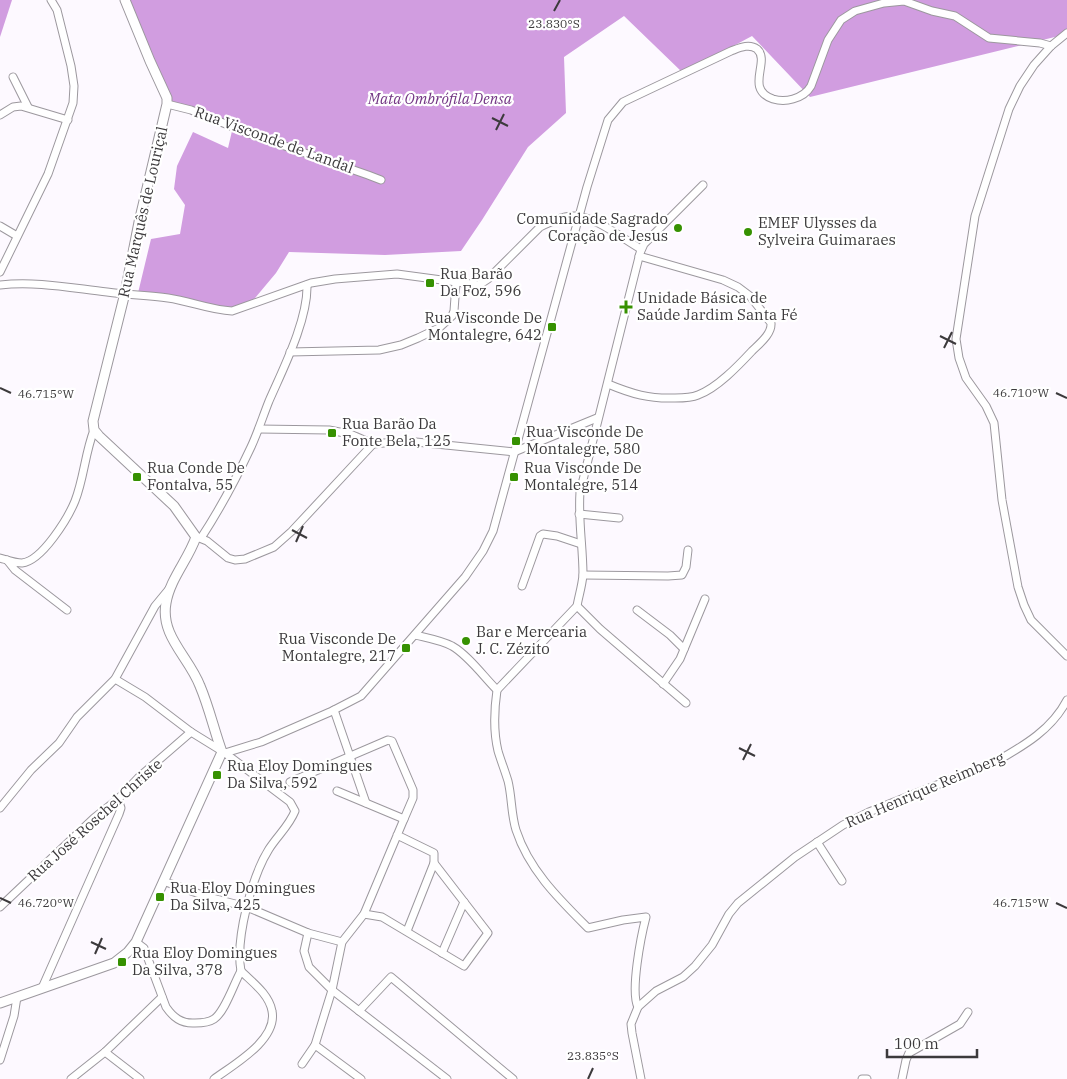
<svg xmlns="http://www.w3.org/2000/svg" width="1067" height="1079" font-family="'IBM Plex Serif',serif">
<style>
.forest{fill:#d19de0}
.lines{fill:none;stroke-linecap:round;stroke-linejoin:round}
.minor-casing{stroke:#9c989e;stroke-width:9}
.secondary-casing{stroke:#9c989e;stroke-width:11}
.minor{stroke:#fff;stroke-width:7}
.secondary{stroke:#fff;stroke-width:9}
.ticks{fill:none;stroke:#3c3a3c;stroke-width:2}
.poi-dot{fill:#369101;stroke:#fff;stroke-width:2}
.labels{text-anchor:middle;stroke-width:4.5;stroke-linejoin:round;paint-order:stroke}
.park-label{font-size:15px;font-style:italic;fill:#733684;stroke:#fff}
.street-label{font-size:15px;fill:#3c3a3c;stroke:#fff}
.poi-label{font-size:15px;fill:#3c3a3c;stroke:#fff;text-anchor:start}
.ticks-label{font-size:12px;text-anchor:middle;fill:#3c3a3c;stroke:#fff;stroke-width:4.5;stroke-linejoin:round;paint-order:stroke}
</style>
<rect width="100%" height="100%" fill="#fdf9ff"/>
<g class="forest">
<polygon points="0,0 12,0 0,37"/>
<polygon points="129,0 1067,0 1067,34 810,97 752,36 683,73 624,16 564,57 566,113 528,147 482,220 461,251 385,255 289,252 276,273 250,304 235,310 138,293 151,239 180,234 185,205 174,189 177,166 193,132 228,148 232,131 366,174 166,99 140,25"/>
</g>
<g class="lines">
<defs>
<g id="minor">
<polyline points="1067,33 1051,46 1034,65 1020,86 1009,109 975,216 956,339 959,358 966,378 986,406 994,423 1002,500 1018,587 1024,605 1031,620 1067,656"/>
<polyline points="13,77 28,107"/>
<polyline points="167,104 191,110 253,135 368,175 381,180"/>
<polyline points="0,115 13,107 21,106 68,120"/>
<polyline points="0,226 17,236"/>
<polyline points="0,272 48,174 73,103 74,86 71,66 57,10 51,0"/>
<path d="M0,285c36,-4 71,3 107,7 20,3 41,3 61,6 22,3 42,12 64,13l79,-28 24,-4 62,-5 82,11 9,-6 52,-52c10,-5 22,-11 33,-11 21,-1 50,23 68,33"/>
<polyline points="290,352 379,350 401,345 418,338 439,328 452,316 454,311 456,283"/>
<path d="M608,384c24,10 41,15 67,14 8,0 16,0 23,-3 19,-7 40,-29 54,-44 7,-7 20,-17 19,-28l-21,-27 -12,-9 -15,-7 -84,-24"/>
<polyline points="259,429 329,430 350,434 373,444 406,441 514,452 597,418"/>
<polyline points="579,514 619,518"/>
<polyline points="197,537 207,541 228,558 235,560 245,559 274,547 292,531 373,444"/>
<path d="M201,538c19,-29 35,-59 50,-91 7,-15 12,-31 18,-46 14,-32 39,-81 38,-116"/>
<path d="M0,558c7,2 15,5 22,5 20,-2 46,-45 53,-62 9,-23 10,-48 19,-71"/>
<polyline points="7,560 15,570 67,610"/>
<polyline points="583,575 668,576 682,575 686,567 688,550"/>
<polyline points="522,586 540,536 543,534 557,536 581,544"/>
<polyline points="577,606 600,629 686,703"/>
<polyline points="637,610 670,635 684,649"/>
<path d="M415,635c12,3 25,5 37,11 16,9 32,31 45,44 -3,21 -4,40 1,61 3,10 7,20 10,30 4,16 3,33 8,49 13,40 43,69 72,98l35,-8 23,-3c-5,19 -16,75 -8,90"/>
<path d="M115,679l30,18 46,35 34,21 65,49 5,9c-6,15 -17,24 -26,38 -17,27 -34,90 -28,122"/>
<polyline points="663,684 680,659 705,599"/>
<path d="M497,690l80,-84c2,-11 5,-20 6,-31 0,-28 -5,-55 -3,-83l60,-239 4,-9 59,-59"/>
<polyline points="334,710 366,803"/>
<path d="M225,753l36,-11 69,-30 31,-16 104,-119 18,-26 10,-20 94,-344 21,-67 15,-18 108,-51c8,-3 18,-8 26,-2 14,12 -13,40 16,50 7,2 13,2 20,0 7,-2 14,-6 18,-13l17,-46 13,-20 14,-9 29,-8 20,-2 28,10 23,5 34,22 51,5 11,3"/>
<polyline points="290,782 388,740 392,741 413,790 413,798 404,819 337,791"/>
<polyline points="0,808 31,770 59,743 77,717 115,679 155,606 169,589"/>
<polyline points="397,835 434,853 434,863 488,933 464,966 382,917 364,914 404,819"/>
<polyline points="817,842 842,881"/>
<polyline points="163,881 208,897 247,907 308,933 342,942"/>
<polyline points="0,907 94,818 118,799 138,778 191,732"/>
<polyline points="407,931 434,863"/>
<polyline points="308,933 304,951 309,967 332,990 447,1079"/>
<path d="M136,942l8,6 22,59c7,10 15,17 29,16 6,0 13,0 19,-4 11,-7 20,-36 27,-48"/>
<polyline points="442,953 464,902"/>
<polyline points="42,988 119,814 121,808 118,799"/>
<polyline points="359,1011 391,977 513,1079"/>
<polyline points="315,1045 332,990 342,942 364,914"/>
<polyline points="105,1052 140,1079"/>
<polyline points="0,1060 14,1016 17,997"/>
<polyline points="302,1064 315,1045 361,1079"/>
<polyline points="71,1079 105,1052 162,997"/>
<path d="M214,1079c19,-14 64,-39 58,-68 -3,-17 -20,-29 -31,-40"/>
<path d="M641,1079l-9,-46 -1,-9 7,-17 18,-16 27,-14 12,-11 17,-21 17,-31 9,-11 57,-46 48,-32 26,-13 128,-51c28,-16 55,-32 70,-61"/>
<polyline points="862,1079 867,1079"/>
<polyline points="902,1079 906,1060 909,1053 960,1024 968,1012"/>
</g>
<path id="secondary" d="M0,1003l114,-40 14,-11 8,-10 86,-190c-8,-22 -13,-45 -22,-66 -11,-29 -40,-50 -34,-83 4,-24 22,-43 30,-66l-22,-31 -75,-70 -5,-6 -1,-9 32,-128 14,-71 28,-118v-6l-17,-37 -25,-61"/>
</defs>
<use href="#minor" class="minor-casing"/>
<use href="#secondary" class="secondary-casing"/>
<use href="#minor" class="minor"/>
<use href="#secondary" class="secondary"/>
</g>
<path class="ticks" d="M554,11l6,-11M492,118l16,8M496,130l8,-16M940,336l16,8M944,348l8,-16M0,388l11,5M1056,393l11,5M292,530l15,8M296,542l7,-16M739,748l16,8M743,760l8,-16M0,898l11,5M1056,903l11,5M91,942l15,7M95,954l7,-16M588,1079l5,-11"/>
<g class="poi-dot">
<circle cx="678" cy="228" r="5"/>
<circle cx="748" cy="232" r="5"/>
<rect x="425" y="278" width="10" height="10" rx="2.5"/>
<path d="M623.5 299.5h5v5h5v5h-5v5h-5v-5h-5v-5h5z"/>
<rect x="547" y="322" width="10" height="10" rx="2.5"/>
<rect x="327" y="428" width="10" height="10" rx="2.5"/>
<rect x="511" y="436" width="10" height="10" rx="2.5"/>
<rect x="132" y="472" width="10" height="10" rx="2.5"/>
<rect x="509" y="472" width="10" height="10" rx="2.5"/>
<circle cx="466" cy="641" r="5"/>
<rect x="401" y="643" width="10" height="10" rx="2.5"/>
<rect x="212" y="770" width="10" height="10" rx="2.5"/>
<rect x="155" y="892" width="10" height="10" rx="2.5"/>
<rect x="117" y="957" width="10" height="10" rx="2.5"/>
</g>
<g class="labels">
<g class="park-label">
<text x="440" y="104">Mata Ombrófila Densa</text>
</g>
<g class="street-label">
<text transform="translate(274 140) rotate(20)" y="5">Rua Visconde de Landal</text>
<text transform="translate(143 212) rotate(-77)" y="5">Rua Marquês de Louriçal</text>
<text transform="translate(925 790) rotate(-23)" y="5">Rua Henrique Reimberg</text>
<text transform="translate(95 820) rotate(-42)" y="5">Rua José Roschel Christe</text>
</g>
<g class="poi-label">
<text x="668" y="224" text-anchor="end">Comunidade Sagrado<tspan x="668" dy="17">Coração de Jesus</tspan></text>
<text x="758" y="228">EMEF Ulysses da<tspan x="758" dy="17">Sylveira Guimaraes</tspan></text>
<text x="440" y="279">Rua Barão<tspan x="440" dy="17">Da Foz, 596</tspan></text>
<text x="637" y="303">Unidade Básica de<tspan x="637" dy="17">Saúde Jardim Santa Fé</tspan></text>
<text x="542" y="323" text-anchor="end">Rua Visconde De<tspan x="542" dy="17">Montalegre, 642</tspan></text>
<text x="342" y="429">Rua Barão Da<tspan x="342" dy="17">Fonte Bela, 125</tspan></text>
<text x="526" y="437">Rua Visconde De<tspan x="526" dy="17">Montalegre, 580</tspan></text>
<text x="147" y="473">Rua Conde De<tspan x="147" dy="17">Fontalva, 55</tspan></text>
<text x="524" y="473">Rua Visconde De<tspan x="524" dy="17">Montalegre, 514</tspan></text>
<text x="476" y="637">Bar e Mercearia<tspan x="476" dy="17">J. C. Zézito</tspan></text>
<text x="396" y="644" text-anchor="end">Rua Visconde De<tspan x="396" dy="17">Montalegre, 217</tspan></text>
<text x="227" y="771">Rua Eloy Domingues<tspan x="227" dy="17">Da Silva, 592</tspan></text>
<text x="170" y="893">Rua Eloy Domingues<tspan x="170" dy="17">Da Silva, 425</tspan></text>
<text x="132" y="958">Rua Eloy Domingues<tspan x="132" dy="17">Da Silva, 378</tspan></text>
</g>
</g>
<g class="ticks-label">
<text x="554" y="28">23.830°S</text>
<text x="1021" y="397">46.710°W</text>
<text x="46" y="398">46.715°W</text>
<text x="1021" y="907">46.715°W</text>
<text x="46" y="907">46.720°W</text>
<text x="593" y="1060">23.835°S</text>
</g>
<path d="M887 1049v8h90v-8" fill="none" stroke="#3c3a3c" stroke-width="2.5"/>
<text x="894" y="1049" font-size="15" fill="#3c3a3c" stroke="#ffffff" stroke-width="4" paint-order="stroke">100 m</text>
</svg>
